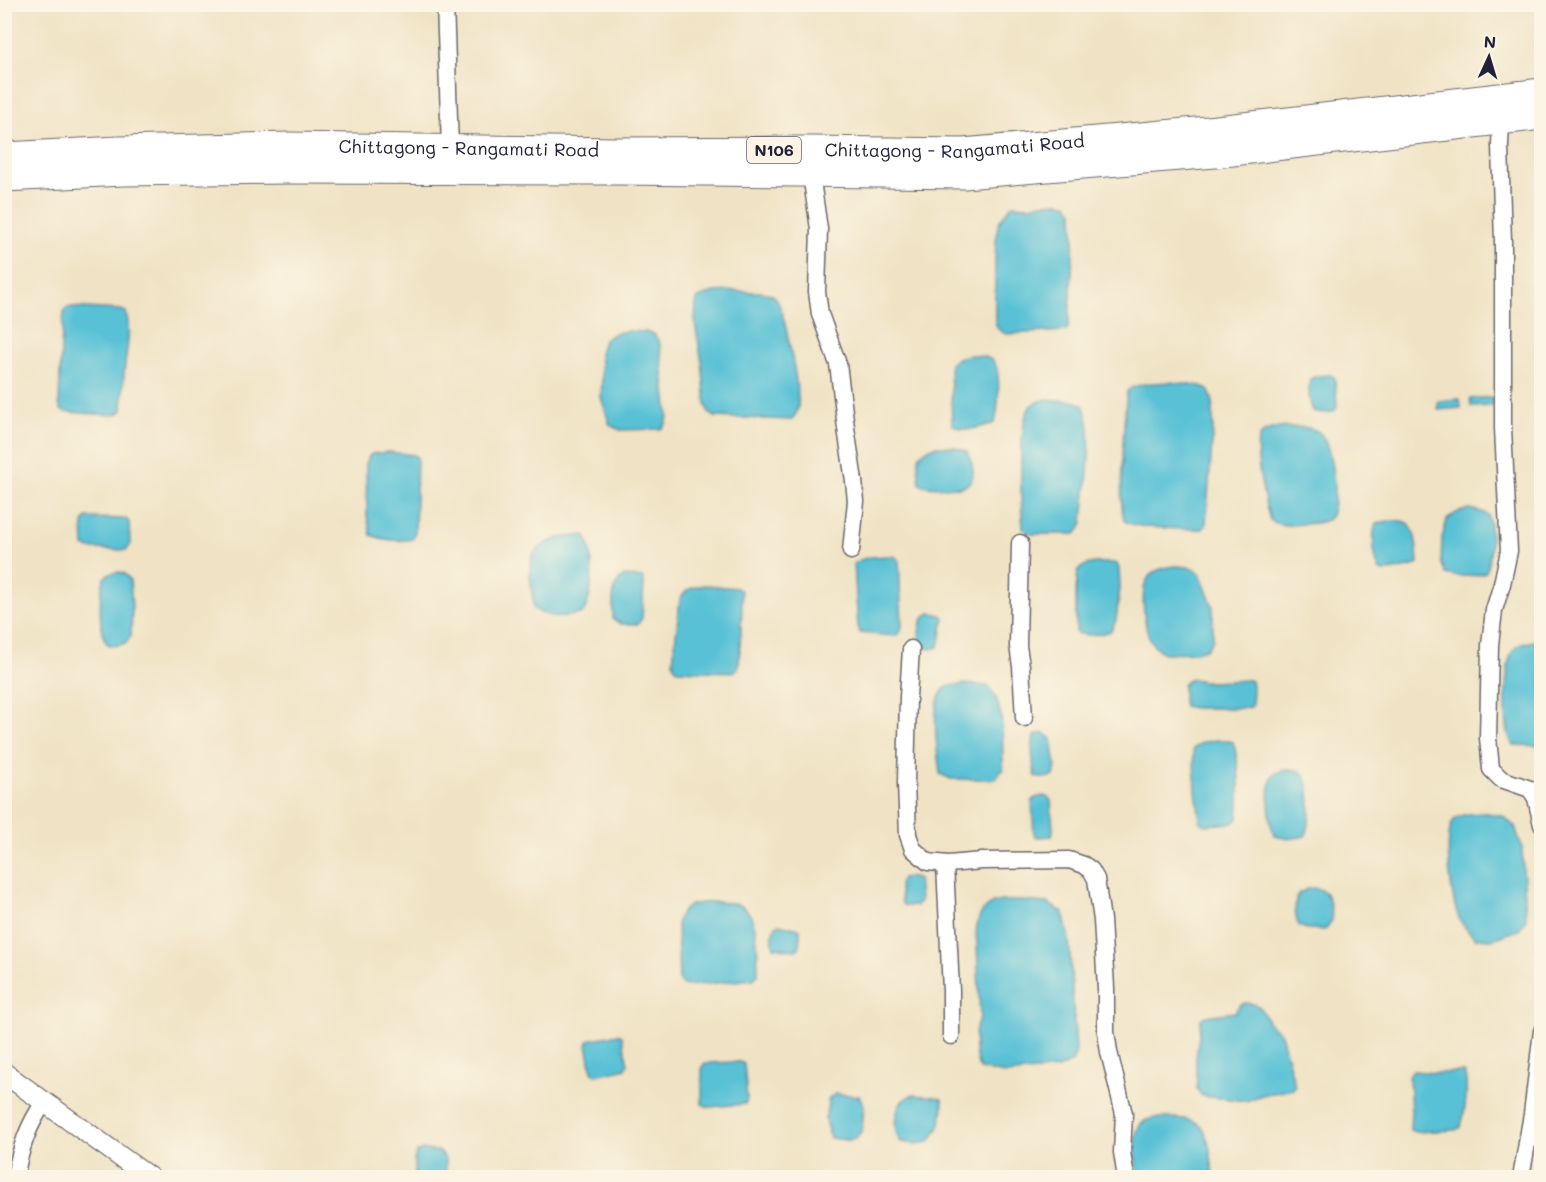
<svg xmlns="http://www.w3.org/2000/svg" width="1546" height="1182" font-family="Mali,sans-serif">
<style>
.water{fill:#59c1d6;stroke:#3e7288;stroke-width:1.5}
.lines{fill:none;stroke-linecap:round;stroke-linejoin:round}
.minor-casing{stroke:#6a666b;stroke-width:19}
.tertiary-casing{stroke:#6a666b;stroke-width:22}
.trunk-casing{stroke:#6a666b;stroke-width:29}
.minor{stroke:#fff;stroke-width:16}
.tertiary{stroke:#fff;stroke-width:20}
.trunk{stroke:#fff;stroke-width:27}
.labels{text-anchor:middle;stroke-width:5;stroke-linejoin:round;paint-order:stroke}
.shield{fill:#fcf5e5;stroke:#63616e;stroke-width:1.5}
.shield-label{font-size:16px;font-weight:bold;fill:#22223b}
.street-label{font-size:18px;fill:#22223b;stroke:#fcf5e5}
</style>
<rect width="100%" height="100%" fill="#fcf5e5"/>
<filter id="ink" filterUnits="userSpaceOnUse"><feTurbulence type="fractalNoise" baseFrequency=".0167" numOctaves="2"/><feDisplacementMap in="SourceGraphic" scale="12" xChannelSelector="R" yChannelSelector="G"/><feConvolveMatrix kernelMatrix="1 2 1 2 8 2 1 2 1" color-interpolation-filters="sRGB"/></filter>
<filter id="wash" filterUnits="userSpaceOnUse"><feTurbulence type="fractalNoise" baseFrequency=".008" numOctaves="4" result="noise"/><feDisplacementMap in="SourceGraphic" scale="24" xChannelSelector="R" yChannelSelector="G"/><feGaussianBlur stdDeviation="1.35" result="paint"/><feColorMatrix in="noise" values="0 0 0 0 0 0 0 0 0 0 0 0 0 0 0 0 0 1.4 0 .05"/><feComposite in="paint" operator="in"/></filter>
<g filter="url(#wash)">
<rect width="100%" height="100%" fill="#f0e3c5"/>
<g class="water">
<polygon points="1059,202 1067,203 1073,211 1074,236 1069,325 1066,331 1006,334 998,329 995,323 995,257 997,230 999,222 1011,206 1015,205 1029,206 1042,203"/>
<path d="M734,291c10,1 34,-1 41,6 9,8 25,97 23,110 -1,5 -3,9 -6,13l-77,-3 -5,-3 -4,-9 -4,-43 -7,-39 1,-20 2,-5 16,-6z"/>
<path d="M68,307l53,3 5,2c5,19 1,35 -1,53 -2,15 -2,30 -3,45l-3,3 -5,2 -49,-3 -4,-2 -2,-6 2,-57 3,-34 2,-5z"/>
<polygon points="628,331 646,332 654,334 660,344 668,416 666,424 661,429 620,430 610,425 601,397 602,380 600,352 604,340 615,333"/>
<path d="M969,355c8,1 17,0 24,6 9,8 5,50 2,62 -14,4 -31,11 -43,1l-2,-60 8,-6z"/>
<path d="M1331,375l4,3 2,29c-3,8 -17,6 -24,4 -4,-9 -5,-23 -3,-32l7,-3z"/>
<path d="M1170,382l31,4 8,5 4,11v27l-7,95 -3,5c-13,0 -70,0 -78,-8 -8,-8 0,-113 2,-130 10,-9 29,-8 43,-9z"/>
<polygon points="1493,397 1493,406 1471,407 1470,399"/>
<path d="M1047,399l24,2 11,3c15,21 3,91 1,118l-3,7 -4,5h-46l-7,-6c-2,-24 -6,-103 7,-121 4,-5 11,-6 17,-8z"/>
<polygon points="1460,399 1461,408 1438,410 1438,401"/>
<path d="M1303,427c6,1 13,2 17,6 12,11 20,73 9,85 -6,6 -19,5 -27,6 -13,1 -20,3 -32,-4 -5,-15 -15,-63 -12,-78 1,-4 4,-9 8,-11 10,-5 26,-3 37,-4z"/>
<path d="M937,446l18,1 12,4c5,10 12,30 -3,35 -6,2 -14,1 -20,1 -9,0 -16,0 -24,-3 -2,-21 -8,-32 17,-38z"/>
<path d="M388,452l27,3 2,2 -2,74 -2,8c-13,3 -30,1 -42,-4l-4,-19 -1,-55 5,-7z"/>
<path d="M1469,509l13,3 6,3c4,15 4,43 -2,57 -14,5 -26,6 -40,2l-5,-12 1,-24 5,-18 9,-7z"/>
<polygon points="87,518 126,519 129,522 130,545 127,550 90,549 84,546 83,522"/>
<path d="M1390,521c5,0 11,-1 15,1 12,4 12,31 13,41l-5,3 -29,6 -5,-2c-5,-16 -8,-30 -3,-47z"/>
<path d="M585,535c9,14 7,43 5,59 -1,6 -4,13 -7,19 -15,4 -36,6 -49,-4l-4,-33 2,-21c20,-19 26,-17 53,-20z"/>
<path d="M894,556l5,4 3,66 -2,7 -5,3 -35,-3 -2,-4 -4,-65c10,-9 27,-7 40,-8z"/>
<path d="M1113,563l4,1 2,5 1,19 -4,32 -5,11c-10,3 -25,6 -35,1v-42l2,-19c8,-10 23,-8 35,-8z"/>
<path d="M1177,566c8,1 17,1 23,8l13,33v33l-7,9 -11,3 -31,1c-3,-2 -8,-5 -11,-9 -9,-11 -13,-51 -6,-64 6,-11 19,-13 30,-14z"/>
<path d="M120,572l5,2 5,6 2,28 -1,28 -5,7c-6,2 -13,4 -18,1 -10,-5 -10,-60 -2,-68 4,-4 9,-3 14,-4z"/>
<path d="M625,576l18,2 1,4 -2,36 -4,6h-17l-8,-5c0,-14 -3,-36 12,-43z"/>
<path d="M704,585l33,3 4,3 1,19 -3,55 -1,4 -6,3 -54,-2 -3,-2 -2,-6 7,-63c5,-10 13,-12 24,-14z"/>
<path d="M930,613l8,1 5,2 1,3 -5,28 -9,2 -8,-2c-5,-11 -4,-28 8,-34z"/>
<path d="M1541,641v105l-28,-1c-10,-12 -9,-79 -1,-93 6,-10 19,-11 29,-11z"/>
<polygon points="1191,679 1211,682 1249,680 1251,681 1253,690 1252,706 1247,708 1194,708 1184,706 1183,702 1183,685 1187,681"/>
<path d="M964,684l24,2c18,18 14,58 15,83l-8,10h-44l-11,-5c-2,-20 -13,-78 9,-88 4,-1 11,-1 15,-2z"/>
<path d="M1045,733l7,6 4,27 -2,10 -11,2 -7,-1c-4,-14 -5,-27 -2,-41l4,-2z"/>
<path d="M1225,740l8,2c7,19 7,57 5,77l-5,4 -28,2 -5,-4 -4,-30 -3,-42c7,-9 21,-9 32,-9z"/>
<path d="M1298,770c3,2 5,3 7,7 6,11 7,49 0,59l-16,3 -14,-3c-6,-9 -9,-53 -1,-61 6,-6 16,-5 24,-5z"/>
<polygon points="1043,796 1048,797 1051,801 1053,830 1052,836 1037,837 1034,834 1032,802 1035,798"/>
<path d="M1487,813l16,3 12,11 7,21 4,70 -7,12 -27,9 -17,-1c-5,-6 -12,-11 -15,-18 -9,-16 -18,-88 -5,-101 7,-6 23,-6 32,-6z"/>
<polygon points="915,877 918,879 920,901 916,906 905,906 902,904 899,884 902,878"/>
<path d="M1309,888c22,-1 21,15 23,32l-7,10 -17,-1 -10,-3c-2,-9 -6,-26 2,-33 3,-2 6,-3 9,-5z"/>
<path d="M1023,901l24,2 16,9 6,27 7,112 -4,11 -14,7 -54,5 -24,-5c-6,-10 -8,-41 0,-50l-3,-77c-3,-16 2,-36 20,-40 8,-2 18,-1 26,-1z"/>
<path d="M715,902c7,1 17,0 24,3 22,9 18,50 19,70l-5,4 -66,7 -6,-2 -2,-4 -2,-58c7,-20 19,-19 38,-20z"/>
<path d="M779,924l21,5v13l-1,6 -4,2 -21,-3c-2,-6 -3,-19 5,-23z"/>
<polygon points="1245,1003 1254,1004 1260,1007 1269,1023 1281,1034 1295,1086 1293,1089 1262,1095 1246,1101 1202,1096 1197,1089 1196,1059 1201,1019 1206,1016 1235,1012 1239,1006"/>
<polygon points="618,1034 622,1036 628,1064 626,1068 597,1075 592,1071 587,1044 589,1040"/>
<polygon points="740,1062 744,1064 747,1099 745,1104 709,1107 702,1104 702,1067 705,1063"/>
<path d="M1413,1071l21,2 30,-1c5,12 1,44 -4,56l-5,2 -40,2 -5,-2 1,-19 -2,-34 1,-3z"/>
<polygon points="836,1094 859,1096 864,1105 862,1130 856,1139 847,1140 830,1138 825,1120 829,1098"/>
<path d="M912,1095l24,2 6,2c3,16 -3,31 -13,43l-12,2 -16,-2c-8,-9 -7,-27 -1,-38 3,-4 8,-7 12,-9z"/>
<path d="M1154,1118c11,0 34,-1 43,5 13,7 15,41 16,54h-75c-2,-14 -9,-47 7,-56 1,-1 7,-2 9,-3z"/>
<path d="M423,1150l16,1c8,8 9,15 5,26h-29l-1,-18 3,-7z"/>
</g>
</g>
<g filter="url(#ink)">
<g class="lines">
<defs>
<g id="minor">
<polyline points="445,4 450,147"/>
<polyline points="1501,120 1500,146 1503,242 1503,428 1509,551 1502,584 1494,610 1490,645 1488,738 1491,769 1501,779 1530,789 1536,798 1542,825"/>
<polyline points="811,174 819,229 817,292 820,314 838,364 846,428 854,481 856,501 851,551"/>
<polyline points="1020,543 1018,646 1021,666 1024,718"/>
<polyline points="911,649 908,697 906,783 908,835 913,849 928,862 948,864 982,861 1069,860 1084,865 1091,870 1096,879 1102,920 1106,988 1106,1032 1109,1052 1124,1114 1122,1152 1126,1178"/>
<polyline points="945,864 951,991 951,1036"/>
<path d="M15,1178c6,-31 12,-51 30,-77"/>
<polyline points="1521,1178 1532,1114 1542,1031"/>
</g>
<polyline id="tertiary" points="4,1073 150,1178"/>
<g id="trunk">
<path id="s1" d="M4,156l115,-6 170,-4 328,5 194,-1 152,2 245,-22 334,-38"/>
<polyline points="4,178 123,172 289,170 620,171 964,175 1215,154 1542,116"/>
</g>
</defs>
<use href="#minor" class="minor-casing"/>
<use href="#tertiary" class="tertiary-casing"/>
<use href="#trunk" class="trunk-casing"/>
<use href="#minor" class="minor"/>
<use href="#tertiary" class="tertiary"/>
<use href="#trunk" class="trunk"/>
</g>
</g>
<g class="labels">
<rect class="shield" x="747" y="137" width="54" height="26" rx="4.5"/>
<g class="shield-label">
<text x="774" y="156">N106</text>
</g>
<g class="street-label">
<text dy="6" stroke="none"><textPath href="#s1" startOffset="951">Chittagong - Rangamati Road</textPath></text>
<text dy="6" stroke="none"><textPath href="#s1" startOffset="465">Chittagong - Rangamati Road</textPath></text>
</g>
</g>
<rect width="1546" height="1182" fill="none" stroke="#fcf5e5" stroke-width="24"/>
<g transform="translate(1489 57) rotate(4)" stroke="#fcf5e5" stroke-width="4.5" paint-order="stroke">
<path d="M0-4.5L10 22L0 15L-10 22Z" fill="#22223b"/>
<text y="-9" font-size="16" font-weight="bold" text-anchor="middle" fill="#22223b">N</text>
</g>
</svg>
